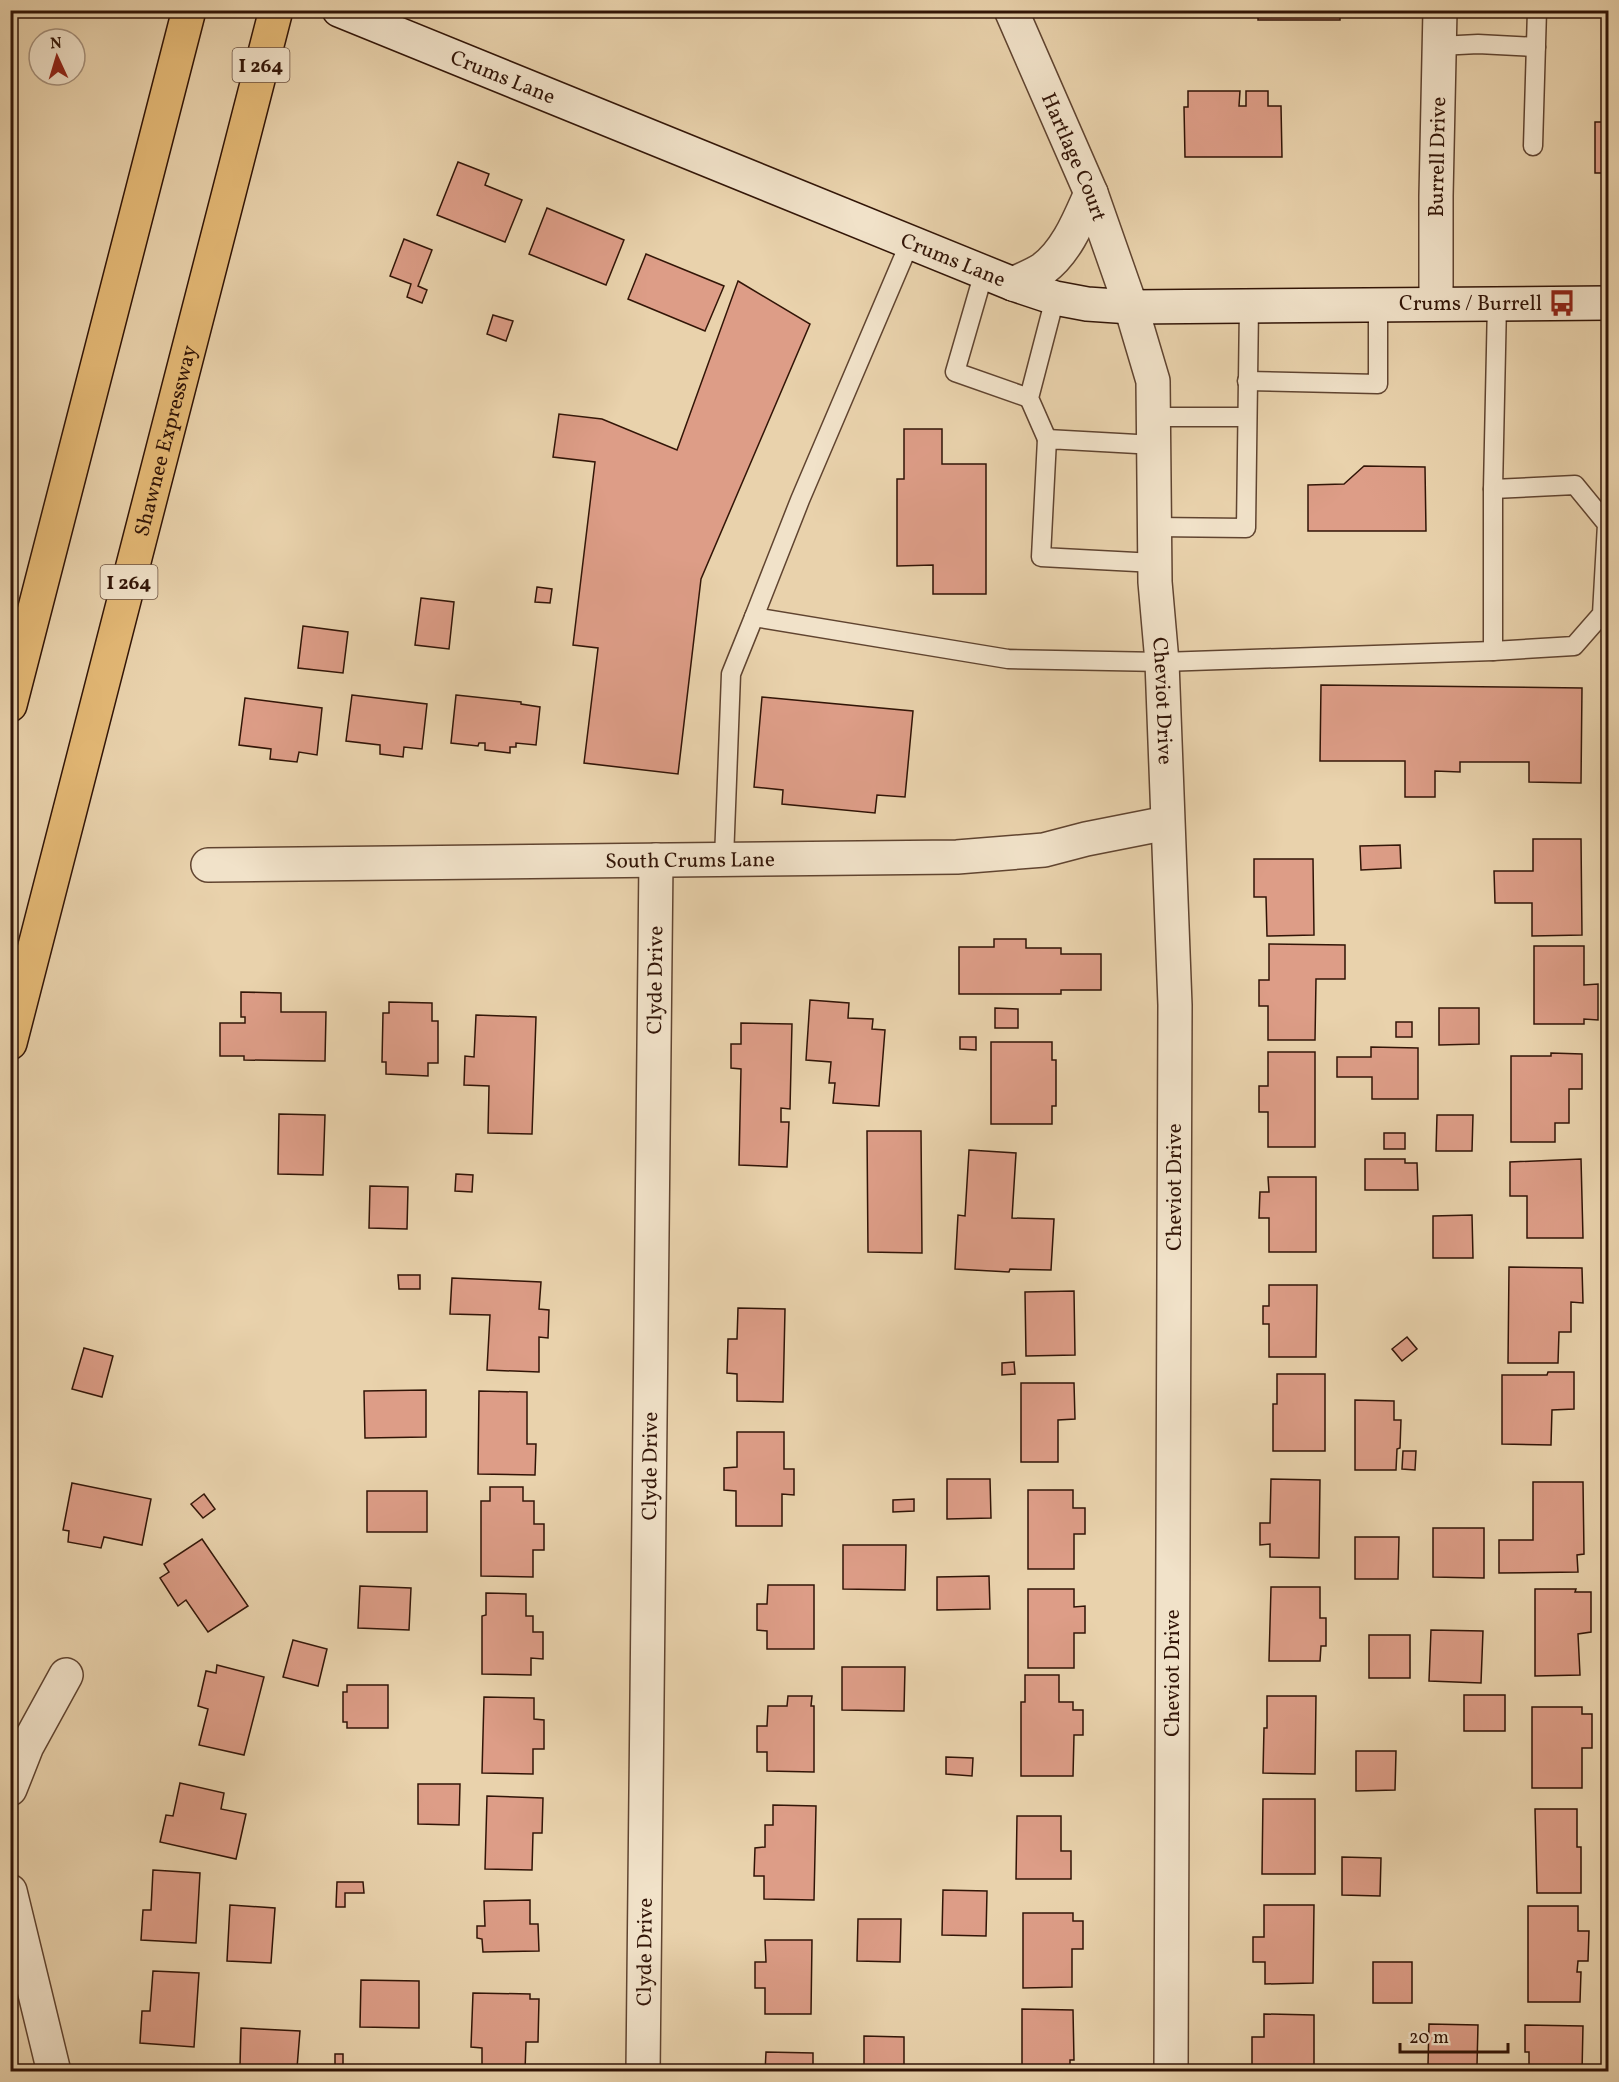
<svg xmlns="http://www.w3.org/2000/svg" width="1619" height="2082" font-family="Vollkorn,serif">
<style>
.building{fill:#dd9d87;stroke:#321507;stroke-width:1.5}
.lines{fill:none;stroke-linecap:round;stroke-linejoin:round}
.lane-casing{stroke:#604430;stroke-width:21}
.street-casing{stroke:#604430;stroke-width:36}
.secondary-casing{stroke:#321507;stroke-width:36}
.highway-casing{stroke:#321507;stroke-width:36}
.lane{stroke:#f1e2c9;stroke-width:18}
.street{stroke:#f1e2c9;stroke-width:33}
.secondary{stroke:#f1e2c9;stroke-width:33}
.highway{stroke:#e4b976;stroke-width:33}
.labels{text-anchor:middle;stroke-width:4.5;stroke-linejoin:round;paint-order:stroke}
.shield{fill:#f1e2c9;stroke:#6b5241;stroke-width:1.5}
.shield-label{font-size:20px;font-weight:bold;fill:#321507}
.street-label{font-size:21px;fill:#321507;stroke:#f1e2c9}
.poi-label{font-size:21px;fill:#321507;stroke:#f1e2c9;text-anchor:end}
</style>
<rect width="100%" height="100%" fill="#e9d2ac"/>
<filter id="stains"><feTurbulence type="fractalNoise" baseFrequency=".00333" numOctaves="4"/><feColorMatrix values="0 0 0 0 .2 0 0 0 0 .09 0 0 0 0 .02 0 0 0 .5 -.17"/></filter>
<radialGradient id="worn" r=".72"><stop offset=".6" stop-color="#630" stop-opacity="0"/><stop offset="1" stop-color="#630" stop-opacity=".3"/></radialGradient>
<g class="building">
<rect x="1258" y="10" width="82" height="10"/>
<polygon points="1608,45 1608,173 1595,173 1595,122 1608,122"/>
<polygon points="1188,91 1240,91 1239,106 1246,106 1246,91 1268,91 1268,106 1281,106 1282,157 1185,157 1184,107 1188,107"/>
<polygon points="458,162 489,174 485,185 522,200 505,242 437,215"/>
<polygon points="547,208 624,240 606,285 529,254"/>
<polygon points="404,239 432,250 418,286 427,290 422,303 407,297 411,284 390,276"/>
<polygon points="646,254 724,286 705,331 628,299"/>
<polygon points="738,281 810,324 701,579 678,774 584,763 598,648 573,645 595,462 553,457 559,414 602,419 677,450"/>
<polygon points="493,315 513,321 506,341 487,334"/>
<polygon points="904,429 942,429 942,464 986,464 986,594 933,594 933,565 897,566 897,479 904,479"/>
<polygon points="1364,466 1425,467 1426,531 1308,531 1308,485 1344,484"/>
<polygon points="537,587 552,589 550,603 535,602"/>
<polygon points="421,598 454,602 449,649 415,645"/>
<polygon points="303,626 348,632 343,673 298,668"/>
<polygon points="1321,685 1582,688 1581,783 1529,782 1529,762 1460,762 1460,772 1435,771 1435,797 1405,797 1405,761 1320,761"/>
<polygon points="352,695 427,704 422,749 404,747 403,757 380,754 380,745 346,741"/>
<polygon points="456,695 521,702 521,704 540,707 536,745 516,743 516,747 510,747 510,753 485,750 485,743 479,743 478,746 451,743"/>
<polygon points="762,697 913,711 905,797 877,795 875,813 782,804 783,790 754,787"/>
<polygon points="245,698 322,708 317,755 299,752 297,762 270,759 271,749 239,745"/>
<polygon points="1533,839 1581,839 1582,935 1532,936 1532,903 1495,903 1494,871 1533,871"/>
<polygon points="1400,845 1401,868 1361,870 1360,846"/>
<polygon points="1254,859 1313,859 1314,935 1267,936 1266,897 1254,897"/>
<polygon points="994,939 1026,939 1026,948 1061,948 1061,954 1101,954 1101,990 1061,990 1061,994 959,994 959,947 994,947"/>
<polygon points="1269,944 1345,945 1345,979 1316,979 1315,1040 1268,1040 1268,1006 1259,1006 1259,980 1269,980"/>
<polygon points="1534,946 1584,946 1584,985 1598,984 1598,1020 1584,1019 1584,1024 1534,1024"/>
<polygon points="241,992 281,993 281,1012 326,1012 325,1061 244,1060 244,1056 220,1056 220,1023 245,1023 245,1017 241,1017"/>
<polygon points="810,1000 849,1003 848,1018 873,1019 872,1029 885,1030 879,1106 833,1103 835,1083 829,1083 831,1062 806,1060"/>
<polygon points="389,1002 432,1003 432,1021 438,1021 438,1063 428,1063 428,1076 386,1074 386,1062 382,1062 383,1013 389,1013"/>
<polygon points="995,1008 1018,1009 1018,1028 995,1028"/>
<polygon points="1439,1008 1479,1008 1479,1044 1439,1045"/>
<polygon points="476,1015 536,1017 532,1134 488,1133 489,1086 464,1085 465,1056 474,1057"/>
<rect x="1396" y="1022" width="16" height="15"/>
<polygon points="741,1023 792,1024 790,1109 781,1108 781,1122 789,1122 787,1167 739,1165 741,1069 731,1068 731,1044 741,1044"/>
<polygon points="960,1037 976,1037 976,1050 960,1049"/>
<polygon points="991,1042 1052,1042 1052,1060 1056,1060 1056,1106 1052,1106 1052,1124 991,1124"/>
<polygon points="1371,1047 1418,1048 1418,1099 1372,1099 1372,1077 1337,1077 1337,1057 1371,1057"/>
<polygon points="1268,1052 1315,1052 1315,1147 1268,1147 1268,1112 1259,1112 1259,1086 1268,1086"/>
<polygon points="1551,1053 1582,1054 1582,1089 1569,1089 1569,1123 1555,1123 1555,1142 1511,1142 1511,1056 1551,1056"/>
<polygon points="279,1114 325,1115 323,1175 278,1174"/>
<polygon points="1437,1115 1473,1115 1472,1151 1436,1151"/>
<polygon points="867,1131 921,1131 922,1253 868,1252"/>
<rect x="1384" y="1133" width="21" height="16"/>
<polygon points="969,1150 1016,1153 1012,1218 1054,1219 1051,1270 1010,1269 1009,1272 955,1269 958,1215 965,1216"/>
<polygon points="1365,1159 1405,1159 1405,1163 1417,1163 1418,1190 1365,1190"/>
<polygon points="1581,1159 1583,1238 1527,1238 1527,1196 1510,1196 1510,1162"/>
<polygon points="456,1174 473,1175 472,1192 455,1191"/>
<polygon points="1268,1177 1316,1177 1316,1252 1269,1252 1269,1218 1259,1218 1260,1192 1269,1192"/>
<polygon points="370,1186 408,1187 407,1229 369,1228"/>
<polygon points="1472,1215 1473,1258 1433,1258 1433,1216"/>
<polygon points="1509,1267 1582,1268 1583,1303 1571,1302 1571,1332 1559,1332 1558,1363 1508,1363"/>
<polygon points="398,1275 420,1275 420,1289 399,1289"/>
<polygon points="452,1278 541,1282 539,1309 549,1310 548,1338 539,1337 539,1372 487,1370 490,1315 450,1314"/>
<polygon points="1269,1285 1317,1285 1316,1357 1269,1357 1269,1324 1263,1324 1263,1306 1269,1306"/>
<polygon points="1074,1291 1075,1355 1026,1356 1025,1292"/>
<polygon points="738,1308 785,1309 783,1402 737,1401 737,1374 727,1373 728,1339 737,1339"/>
<polygon points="1407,1337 1417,1349 1402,1361 1392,1349"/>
<polygon points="84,1348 113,1356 102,1397 72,1389"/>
<polygon points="1014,1362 1015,1374 1002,1375 1002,1363"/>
<polygon points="1548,1372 1574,1372 1574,1409 1552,1410 1551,1445 1502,1444 1502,1375 1547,1375"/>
<polygon points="1277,1374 1325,1374 1325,1451 1273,1451 1273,1404 1277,1404"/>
<polygon points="1021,1383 1074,1383 1075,1419 1058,1420 1058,1462 1021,1462"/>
<polygon points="426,1390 426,1437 365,1438 364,1391"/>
<polygon points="479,1391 527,1392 527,1444 536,1444 535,1475 478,1474"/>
<polygon points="1355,1400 1394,1401 1394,1420 1401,1420 1400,1448 1397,1449 1396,1470 1355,1470"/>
<polygon points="737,1432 784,1432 784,1469 794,1469 794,1495 782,1494 782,1526 736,1526 736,1491 724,1490 724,1468 737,1467"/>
<polygon points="1403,1451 1416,1451 1415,1470 1402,1469"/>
<polygon points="947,1479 990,1479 991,1518 947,1519"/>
<polygon points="1271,1479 1320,1480 1319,1558 1270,1557 1270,1544 1260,1545 1260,1523 1270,1523"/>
<polygon points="1533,1482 1583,1482 1584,1554 1577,1555 1578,1572 1499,1573 1499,1540 1533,1540"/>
<polygon points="72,1483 151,1499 142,1545 104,1537 101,1548 68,1542 69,1531 63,1530"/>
<polygon points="490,1487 523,1487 523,1501 534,1501 534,1524 544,1524 544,1550 533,1550 533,1577 481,1576 481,1501 490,1501"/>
<polygon points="1028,1490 1073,1490 1073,1508 1085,1508 1085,1534 1074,1534 1074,1569 1028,1569"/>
<rect x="367" y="1491" width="60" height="41"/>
<polygon points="204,1494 215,1509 203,1518 191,1504"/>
<polygon points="914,1499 914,1511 893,1512 893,1500"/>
<polygon points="1433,1528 1484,1528 1484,1578 1433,1577"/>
<polygon points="1355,1537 1399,1537 1398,1579 1355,1579"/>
<polygon points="202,1539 248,1606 208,1632 186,1600 178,1606 160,1578 169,1572 164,1564"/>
<polygon points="843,1545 906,1545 905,1590 843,1589"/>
<polygon points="989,1576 990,1609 937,1610 937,1577"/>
<polygon points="768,1585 814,1585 814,1649 767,1649 767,1631 757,1630 757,1604 767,1604"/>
<polygon points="360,1586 411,1588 409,1630 358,1628"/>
<polygon points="1271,1587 1320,1587 1320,1618 1326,1618 1326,1646 1321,1646 1320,1661 1269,1661"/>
<polygon points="1028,1589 1074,1589 1074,1607 1085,1606 1085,1633 1074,1633 1074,1668 1028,1668"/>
<polygon points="1535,1589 1576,1589 1575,1592 1591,1592 1591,1632 1578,1634 1580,1675 1535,1676"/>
<polygon points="486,1593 526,1594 526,1616 533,1616 533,1632 543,1632 543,1659 531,1658 531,1675 482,1674 482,1616 486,1615"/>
<polygon points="1431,1630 1483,1631 1481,1683 1429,1681"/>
<rect x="1369" y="1635" width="41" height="43"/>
<polygon points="293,1640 327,1649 318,1686 283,1677"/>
<polygon points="217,1665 264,1677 244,1755 199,1745 208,1709 198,1706 206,1671 216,1673"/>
<polygon points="842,1667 905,1667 904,1711 842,1710"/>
<polygon points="1025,1675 1059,1675 1059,1702 1073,1702 1073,1710 1083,1710 1083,1735 1074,1735 1073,1776 1021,1776 1021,1702 1025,1702"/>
<polygon points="347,1685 388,1685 388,1728 347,1728 347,1722 343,1722 343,1692 347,1692"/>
<rect x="1464" y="1695" width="41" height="36"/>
<polygon points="788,1696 812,1696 811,1706 814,1706 814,1772 767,1771 767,1752 757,1752 757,1726 767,1726 768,1706 787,1706"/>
<polygon points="1267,1696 1316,1696 1315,1774 1263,1773 1264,1728 1267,1728"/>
<polygon points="484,1697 534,1698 534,1719 544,1720 544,1749 533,1749 533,1774 482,1773"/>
<polygon points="1532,1707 1582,1707 1582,1714 1592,1714 1592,1748 1582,1748 1582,1788 1532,1788"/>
<polygon points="1356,1751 1396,1751 1395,1790 1356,1791"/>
<polygon points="946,1757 973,1758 972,1776 946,1774"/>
<polygon points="180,1783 224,1793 221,1809 246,1814 236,1859 160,1842 166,1815 173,1816"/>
<polygon points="418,1784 460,1784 459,1825 418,1824"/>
<polygon points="487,1796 543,1798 542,1833 533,1833 532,1870 485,1869"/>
<polygon points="1263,1799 1315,1799 1315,1874 1262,1874"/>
<polygon points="773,1805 816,1806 814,1900 764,1899 764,1876 754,1876 755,1848 765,1847 765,1825 773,1825"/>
<polygon points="1535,1809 1577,1809 1577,1847 1581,1847 1581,1893 1537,1893"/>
<polygon points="1017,1816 1061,1816 1061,1851 1071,1851 1071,1879 1016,1879"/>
<polygon points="1342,1857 1381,1858 1380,1896 1342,1895"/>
<polygon points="153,1870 200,1873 196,1943 141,1940 143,1910 151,1910"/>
<polygon points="337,1882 363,1882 364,1893 345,1893 345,1907 336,1907"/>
<polygon points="943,1890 987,1891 986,1936 942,1935"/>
<polygon points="530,1900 530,1924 538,1924 539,1951 483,1952 482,1939 477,1938 477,1926 485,1926 484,1901"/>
<polygon points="230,1905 275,1908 271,1963 227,1961"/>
<polygon points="1264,1905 1314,1905 1313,1983 1265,1984 1265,1962 1253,1962 1253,1937 1264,1937"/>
<polygon points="1528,1906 1578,1906 1578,1931 1589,1931 1588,1961 1578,1961 1577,1972 1581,1972 1580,2002 1528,2002"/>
<polygon points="1023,1913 1073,1913 1073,1921 1083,1921 1083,1949 1072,1949 1072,1987 1023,1988"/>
<polygon points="858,1919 901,1919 900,1962 857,1961"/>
<polygon points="765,1940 812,1940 811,2014 765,2014 765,1988 755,1988 755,1962 766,1962"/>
<rect x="1373" y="1962" width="39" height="41"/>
<polygon points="153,1971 199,1973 194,2047 140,2043 142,2011 150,2011"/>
<polygon points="361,1980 419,1981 419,2028 360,2027"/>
<polygon points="473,1993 530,1994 530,1999 539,1999 538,2042 526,2042 525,2071 482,2070 482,2048 471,2047"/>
<polygon points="1022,2009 1073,2010 1074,2060 1070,2060 1070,2072 1022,2072"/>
<polygon points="1264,2014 1314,2015 1314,2072 1265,2072 1264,2067 1252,2067 1252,2037 1264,2037"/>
<polygon points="1429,2024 1478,2025 1477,2065 1428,2065"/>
<polygon points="1525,2025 1583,2026 1582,2072 1529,2072 1529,2052 1525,2052"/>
<polygon points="241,2028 300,2031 297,2068 240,2066"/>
<polygon points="864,2036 904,2037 904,2072 864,2072"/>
<polygon points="766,2052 813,2053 813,2072 765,2072"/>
<rect x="335" y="2054" width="8" height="13"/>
</g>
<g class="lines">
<defs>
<g id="lane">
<polyline points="1439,46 1478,44 1536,47"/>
<polyline points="1533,146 1537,10"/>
<polyline points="910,242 800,500 754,617 1008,659 1162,662 1493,651 1574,646 1602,614 1607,524 1575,485 1493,489 1497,303"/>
<polyline points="984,272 955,372 1029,398"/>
<polyline points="1247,381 1378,384 1378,304"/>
<polyline points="1154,417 1247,417"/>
<polyline points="1047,439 1029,398 1055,298"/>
<polyline points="1155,445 1047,439 1041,557 1155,563"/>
<polyline points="1493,489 1493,651"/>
<polyline points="1155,527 1246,528 1249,306"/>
<polyline points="724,859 731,674 754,617"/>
</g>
<g id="street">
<path id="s1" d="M1011,10l80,183 40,114 22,74 2,201 7,80 13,343 -4,1067"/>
<path d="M1013,284c10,-5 21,-9 30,-15 24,-18 36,-49 48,-76"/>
<path id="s2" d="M1436,304v-108l4,-186"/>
<path id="s3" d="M208,865l749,-8 87,-7 42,-11 81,-16"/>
<polyline points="10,1789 27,1746 66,1675"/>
<polyline points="10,1891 54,2072"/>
<path id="s4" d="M643,2072l13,-1212"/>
</g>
<g id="secondary">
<path id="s5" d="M339,10l674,274 42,14 32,6 44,3 477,-4"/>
</g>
<g id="highway">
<polyline points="10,705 189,10"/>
<path id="s6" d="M10,1043l266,-1033"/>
</g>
</defs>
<use href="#lane" class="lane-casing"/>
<use href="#street" class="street-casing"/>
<use href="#secondary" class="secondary-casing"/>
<use href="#highway" class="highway-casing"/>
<use href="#lane" class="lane"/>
<use href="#street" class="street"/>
<use href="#secondary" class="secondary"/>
<use href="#highway" class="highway"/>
</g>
<defs>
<symbol id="bus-bare" viewBox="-9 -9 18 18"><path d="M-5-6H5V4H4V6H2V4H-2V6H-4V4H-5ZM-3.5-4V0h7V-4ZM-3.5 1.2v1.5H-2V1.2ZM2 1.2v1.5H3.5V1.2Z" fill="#8f2418" stroke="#f1e2c9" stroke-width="2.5" paint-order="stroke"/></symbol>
</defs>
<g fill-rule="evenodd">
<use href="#bus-bare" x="1543" y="284" width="38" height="38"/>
</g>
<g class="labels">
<g class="shield">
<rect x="232.5" y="48" width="57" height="34" rx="4.5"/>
<rect x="100.5" y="565" width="57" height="34" rx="4.5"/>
</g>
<g class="shield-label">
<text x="261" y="72">I 264</text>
<text x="129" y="589">I 264</text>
</g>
<g class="street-label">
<text dy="7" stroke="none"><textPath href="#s5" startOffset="177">Crums Lane</textPath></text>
<text dy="7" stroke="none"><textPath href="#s2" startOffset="147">Burrell Drive</textPath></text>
<text dy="7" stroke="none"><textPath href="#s1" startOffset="160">Hartlage Court</textPath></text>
<text dy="7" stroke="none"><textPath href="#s5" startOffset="663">Crums Lane</textPath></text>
<text dy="7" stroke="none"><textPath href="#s6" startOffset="622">Shawnee Expressway</textPath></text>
<text dy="7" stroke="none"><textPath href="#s1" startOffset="718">Cheviot Drive</textPath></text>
<text dy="7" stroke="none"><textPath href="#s3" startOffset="482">South Crums Lane</textPath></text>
<text dy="7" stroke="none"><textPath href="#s4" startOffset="1092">Clyde Drive</textPath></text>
<text transform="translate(1174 1187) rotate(-90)" y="7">Cheviot Drive</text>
<text dy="7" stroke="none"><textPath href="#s4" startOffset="606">Clyde Drive</textPath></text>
<text transform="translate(1172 1673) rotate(-90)" y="7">Cheviot Drive</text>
<text dy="7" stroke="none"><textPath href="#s4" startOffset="120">Clyde Drive</textPath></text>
</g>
<g class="poi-label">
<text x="1542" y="310">Crums / Burrell</text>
</g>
</g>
<rect width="1619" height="2082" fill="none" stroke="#e9d2ac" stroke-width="36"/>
<rect x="12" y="12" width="1595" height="2058" fill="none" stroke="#321507" stroke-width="3"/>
<rect x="18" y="18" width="1583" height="2046" fill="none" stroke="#321507" stroke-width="1.5"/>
<g transform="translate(57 57) rotate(356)"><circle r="28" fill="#f1e2c9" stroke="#a5907b" stroke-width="1.5"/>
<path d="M0-4.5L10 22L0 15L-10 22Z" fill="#8f2418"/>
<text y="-9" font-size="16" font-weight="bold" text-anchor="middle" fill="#321507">N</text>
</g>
<path d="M1400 2043v9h108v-9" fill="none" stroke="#321507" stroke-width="3"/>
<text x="1409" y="2043" font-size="18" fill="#321507" stroke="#f1e2c9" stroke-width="4.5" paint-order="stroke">20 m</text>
<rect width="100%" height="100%" filter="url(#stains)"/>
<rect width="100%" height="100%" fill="url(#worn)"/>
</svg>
